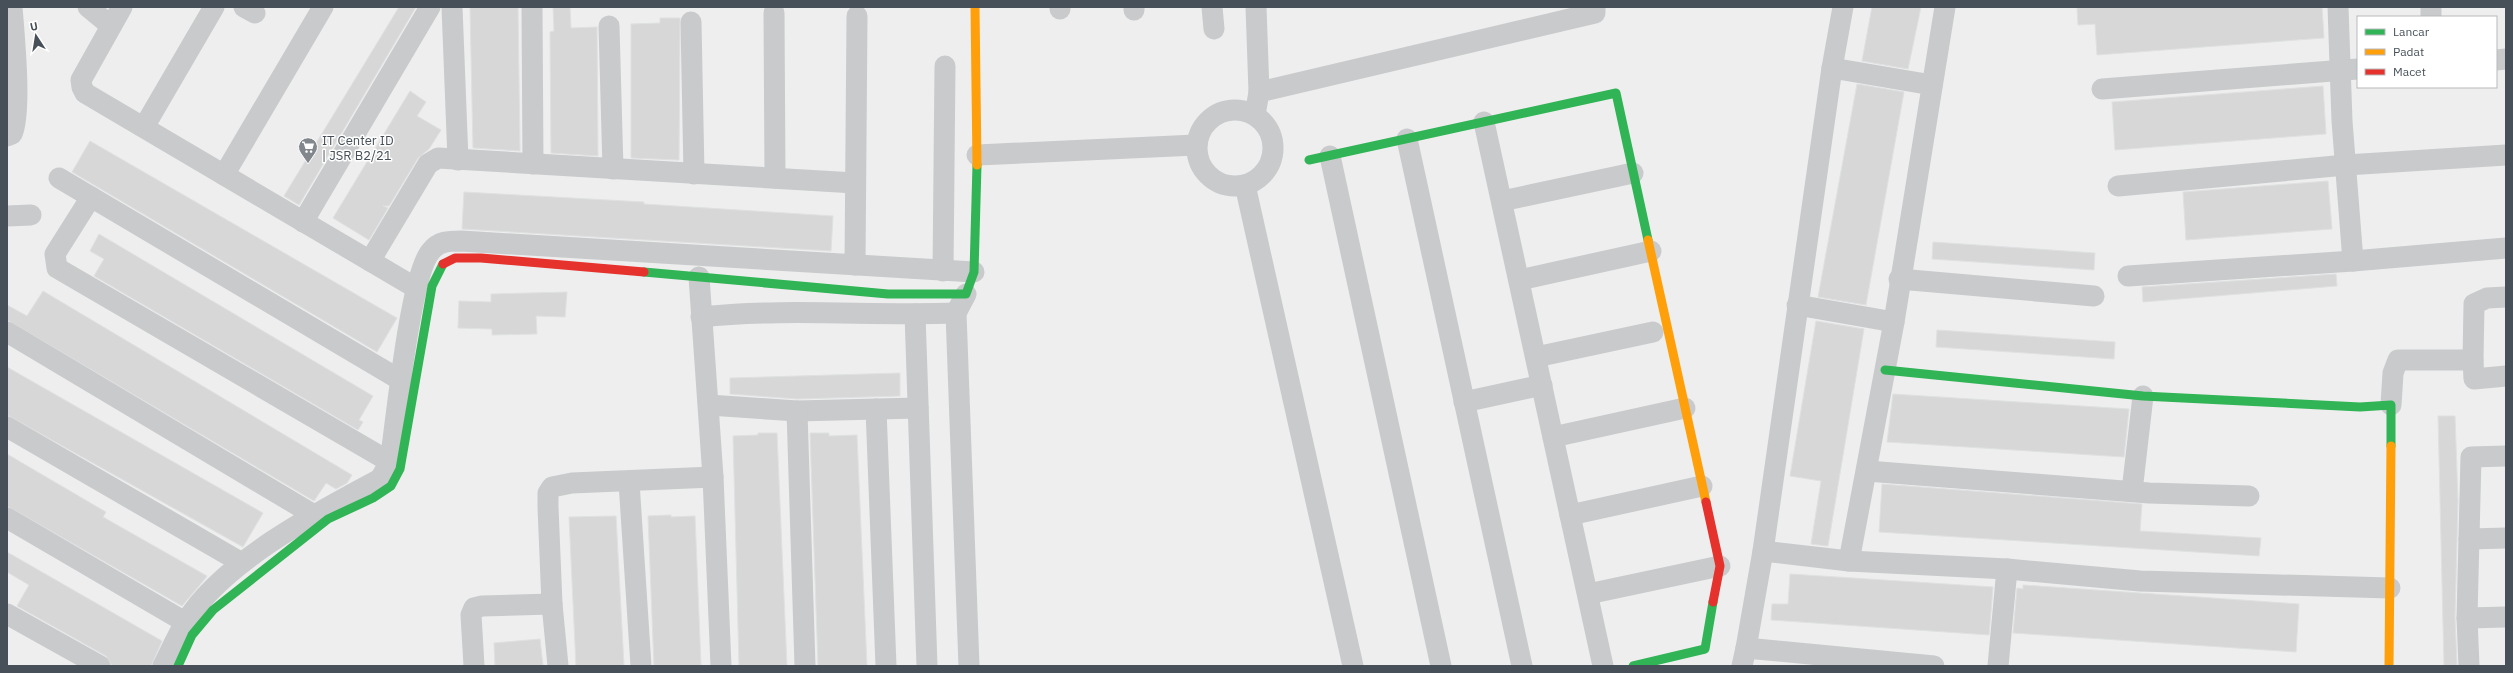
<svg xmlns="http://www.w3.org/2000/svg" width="2513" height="673" font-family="'IBM Plex Sans',sans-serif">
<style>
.building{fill:#d7d7d8;stroke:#dfe0e1}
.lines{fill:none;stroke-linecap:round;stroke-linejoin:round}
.street{stroke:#c8cacc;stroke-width:21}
.fast{stroke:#30b455;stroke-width:9}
.slow{stroke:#ff9f0a;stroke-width:9}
.jam{stroke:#e5322d;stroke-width:9}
.labels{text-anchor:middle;stroke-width:3;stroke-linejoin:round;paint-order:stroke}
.poi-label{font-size:13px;fill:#475058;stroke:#fff;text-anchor:start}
</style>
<rect width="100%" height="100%" fill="#eee"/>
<g class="building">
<polygon points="399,7 416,7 299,205 284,196"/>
<polygon points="470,7 518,7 520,151 473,148"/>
<polygon points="553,7 570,7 571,28 597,27 598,156 551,153 550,32 554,31"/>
<polygon points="1872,7 1921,7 1908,69 1862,61"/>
<polygon points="2093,7 2322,7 2324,38 2097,55 2095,24 2078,25 2077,8"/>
<polygon points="660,18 680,18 679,160 631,158 631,24 660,23"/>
<polygon points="1857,84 1904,92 1866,305 1818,297"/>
<polygon points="2323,86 2326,134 2115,150 2112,102"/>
<polygon points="410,91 426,102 417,116 441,130 429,149 418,158 389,206 383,206 388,208 369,240 333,218"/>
<polygon points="90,141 397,318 377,352 72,172"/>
<polygon points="2328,181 2332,229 2186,240 2183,192"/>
<polygon points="464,192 644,202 644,204 833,216 831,251 462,229"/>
<polygon points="99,234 373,396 359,420 363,422 358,430 94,276 104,259 90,251"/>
<polygon points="1933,242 2095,253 2094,270 1932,259"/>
<polygon points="2336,274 2337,286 2143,302 2142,287"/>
<polygon points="43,291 352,475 347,483 336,489 326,483 314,501 7,320 7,305 27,316"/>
<polygon points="567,292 565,317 536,316 537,334 492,335 492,329 458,328 459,301 491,302 491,294"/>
<polygon points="1816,321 1864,329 1828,546 1811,544 1821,481 1790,476"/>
<polygon points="1937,330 2115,342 2114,359 1936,347"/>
<polygon points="7,367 263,513 243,547 7,415"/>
<polygon points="900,373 900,396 797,399 730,394 730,378"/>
<polygon points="1893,394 2129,409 2124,457 1887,442"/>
<polygon points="2438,416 2455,416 2458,501 2455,618 2457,666 2444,666"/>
<polygon points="758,433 777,433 787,666 739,666 733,436 758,435"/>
<polygon points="810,433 829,433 829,436 857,435 867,666 818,666"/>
<polygon points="7,454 106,512 103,517 207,576 204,580 182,606 7,506"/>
<polygon points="1882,484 2142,504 2140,531 2261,538 2259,556 1879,532"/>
<polygon points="671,515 671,517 695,516 701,666 654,666 648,516"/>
<polygon points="616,516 624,666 576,666 569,517"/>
<polygon points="7,552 162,641 151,666 112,666 106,656 17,606 29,585 7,572"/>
<polygon points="1790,574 1993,587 1989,635 1771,620 1772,604 1788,604"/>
<polygon points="2023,585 2299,604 2296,652 2013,633 2017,588 2023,589"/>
<polygon points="540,639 543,666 495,666 494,643"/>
</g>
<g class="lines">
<g class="street">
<polyline points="88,7 111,26"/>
<polyline points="122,7 81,80 82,87 85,93 416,288"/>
<polyline points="244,7 255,13"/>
<polyline points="452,7 458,160"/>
<polyline points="532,7 533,164"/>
<polyline points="1060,7 1060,9"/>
<polyline points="1134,7 1134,10"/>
<polyline points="1212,7 1214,29"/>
<polyline points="1256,7 1259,92"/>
<polyline points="1843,7 1832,68 1763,551 1746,648 1934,666"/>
<polyline points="2338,7 2342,121 2353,261 2506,248"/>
<polyline points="2431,7 2431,17"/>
<polyline points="774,13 775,178"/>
<polyline points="691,22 694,174"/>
<polyline points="609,26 613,169"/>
<polyline points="2496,60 2506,59"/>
<polyline points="1832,68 1932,85"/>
<polyline points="2102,89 2358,69"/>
<circle cx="1235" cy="148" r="38"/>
<polyline points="1255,115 1259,92 1595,13 1595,7"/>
<polyline points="1484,122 1603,666"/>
<polyline points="144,127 214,7"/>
<path d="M7,136l5,-2c10,-22 2,-101 0,-127"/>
<polyline points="1407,139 1522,666"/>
<polyline points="977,155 1196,145"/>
<polyline points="1330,156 1441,666"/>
<polyline points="224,175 323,7"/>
<polyline points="59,178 402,381"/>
<polyline points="1245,185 1353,666"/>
<polyline points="2118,186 2346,165 2506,155"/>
<polyline points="91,197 55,254 57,268 390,462"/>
<polyline points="1502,201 1633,173"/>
<polyline points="7,216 31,215"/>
<polyline points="303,222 430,7"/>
<polyline points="370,261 428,164 438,158 855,183"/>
<polyline points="855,265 857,16"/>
<polyline points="943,271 945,66"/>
<polyline points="2128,276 2353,261"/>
<polyline points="699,277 713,477 721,666"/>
<polyline points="1899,279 2094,296"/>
<polyline points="1519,280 1651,251"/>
<polyline points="966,294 956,313 969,666"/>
<polyline points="1797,305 1894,322"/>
<polyline points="915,314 927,666"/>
<path d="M701,317c84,-9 171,-1 255,-4"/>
<polyline points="7,332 314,515"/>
<polyline points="1536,357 1653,332"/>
<polyline points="2473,360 2474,304 2487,298 2506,297"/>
<polyline points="1464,402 1542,385"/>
<polyline points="709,405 797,411 918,408"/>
<polyline points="2391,405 2393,373 2398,360 2473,360 2474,379 2506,376"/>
<polyline points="876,409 886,666"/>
<polyline points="797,411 805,666"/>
<polyline points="7,427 242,563"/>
<polyline points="1553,437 1685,408"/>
<polyline points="1867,471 2149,493 2249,496"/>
<polyline points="629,482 641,666"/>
<polyline points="2132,491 2143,396"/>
<polyline points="1570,515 1702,486"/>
<polyline points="7,518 185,622"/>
<polyline points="2469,539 2506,538"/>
<polyline points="1763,551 1849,561 2007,569 2140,581 2390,588"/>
<polyline points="1849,561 1894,322 1945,7"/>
<polyline points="1588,594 1720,566"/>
<polyline points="7,614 100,666"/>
<polyline points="2467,618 2506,617"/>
<path d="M163,666c7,-14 14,-30 22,-43 37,-61 133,-111 195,-144l10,-17c6,-39 20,-188 41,-211 8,-10 18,-10 30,-10l513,31"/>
<polyline points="474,666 471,615 474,608 482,606 552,604"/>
<polyline points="558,666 552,604 548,507 548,493 552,487 572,483 713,477"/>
<polyline points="1742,666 1746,648"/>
<polyline points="1998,666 2007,569"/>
<polyline points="2469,666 2467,618 2471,457 2506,456"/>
</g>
<g class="fast">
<polyline points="1309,160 1616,93 1648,240"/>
<polyline points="644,272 888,294 966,294 974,272 977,165"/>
<polyline points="1885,370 2143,396 2360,407 2391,405 2391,446"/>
<polyline points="178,666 192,635 213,610 328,519 373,498 391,486 400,469 432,286 443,264"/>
<polyline points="1633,666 1705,649 1713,602"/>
</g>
<g class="slow">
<polyline points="975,7 977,165"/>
<polyline points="1648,240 1706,502"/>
<polyline points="2389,666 2391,446"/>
</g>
<g class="jam">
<polyline points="443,264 455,258 481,258 644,272"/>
<polyline points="1706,502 1720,566 1713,602"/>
</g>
</g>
<defs>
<symbol id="supermarket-pin" viewBox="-11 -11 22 30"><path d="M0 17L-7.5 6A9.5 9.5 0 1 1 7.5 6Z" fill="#81878c" stroke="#fff"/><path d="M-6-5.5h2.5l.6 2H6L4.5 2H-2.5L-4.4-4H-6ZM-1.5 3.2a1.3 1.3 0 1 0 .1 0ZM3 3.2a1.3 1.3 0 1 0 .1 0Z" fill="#fff"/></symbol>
</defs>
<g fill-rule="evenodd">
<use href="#supermarket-pin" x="297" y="136" width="22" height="30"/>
</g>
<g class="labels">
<g class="poi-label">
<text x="322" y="145">IT Center ID<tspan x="322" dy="15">| JSR B2/21</tspan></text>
</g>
</g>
<rect width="2513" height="673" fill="none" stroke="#475058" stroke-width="16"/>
<rect x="2357" y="16" width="140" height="72" fill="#ffffff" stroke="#b5b9bc"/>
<rect x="2365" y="29" width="20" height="6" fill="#30b455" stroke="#b5b9bc"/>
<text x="2393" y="36" font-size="12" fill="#475058">Lancar</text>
<rect x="2365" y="49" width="20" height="6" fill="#ff9f0a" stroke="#b5b9bc"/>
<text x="2393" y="56" font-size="12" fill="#475058">Padat</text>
<rect x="2365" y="69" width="20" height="6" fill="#e5322d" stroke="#b5b9bc"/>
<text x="2393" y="76" font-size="12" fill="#475058">Macet</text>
<g transform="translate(36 36) rotate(348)" stroke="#ffffff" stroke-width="3" paint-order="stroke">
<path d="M0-3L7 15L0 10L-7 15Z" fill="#475058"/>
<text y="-6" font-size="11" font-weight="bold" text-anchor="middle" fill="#475058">U</text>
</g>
</svg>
